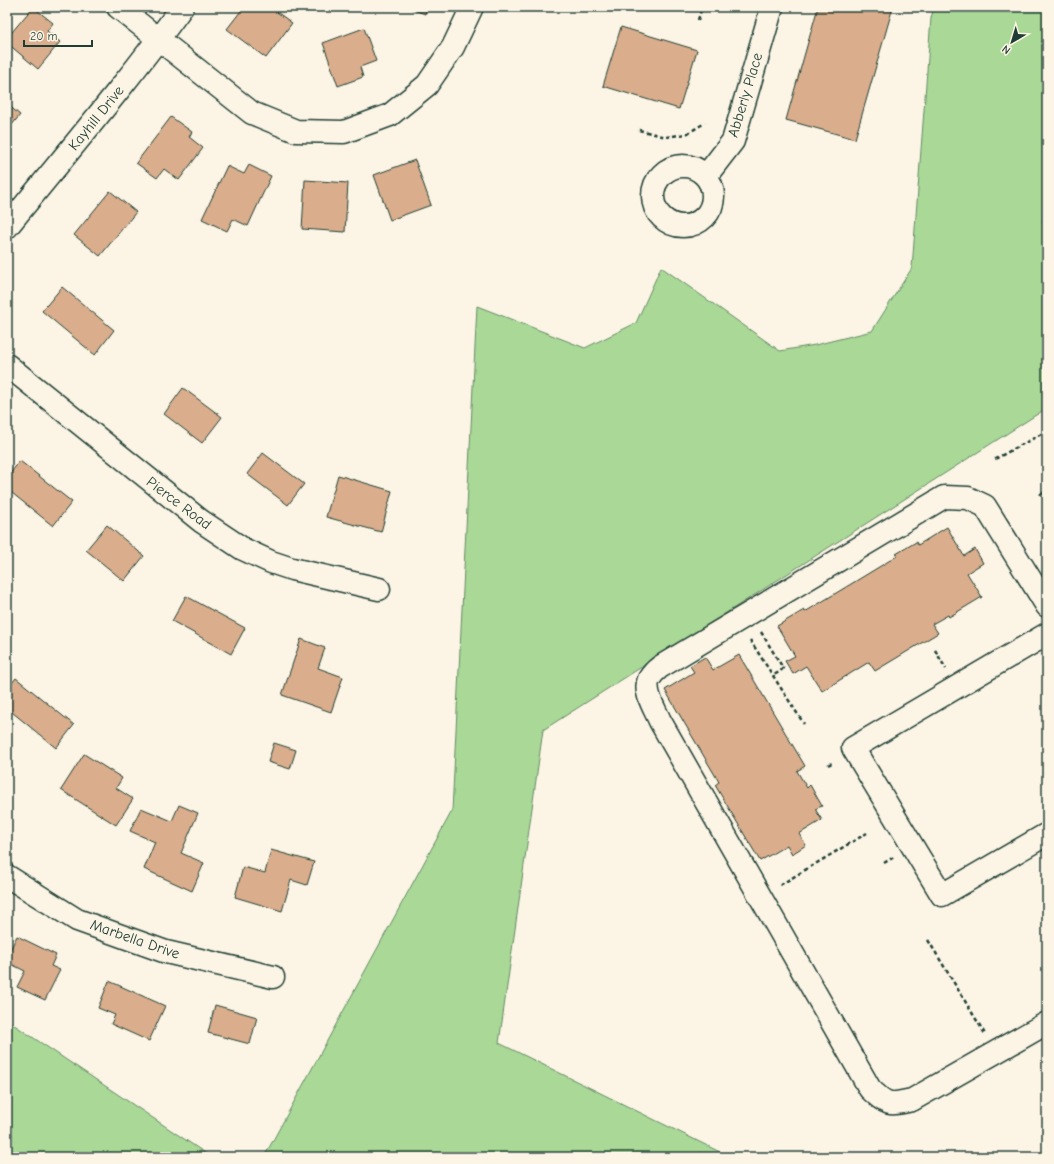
<svg xmlns="http://www.w3.org/2000/svg" width="1054" height="1164" font-family="'Comic Neue',sans-serif">
<style>
.green{fill:#aad897;stroke:#648a66}
.building{fill:#daae8c;stroke:#1f3d34}
.lines{fill:none;stroke-linecap:round;stroke-linejoin:round}
.street-casing{stroke:#1f3d34;stroke-width:25}
.path{stroke:#1f3d34;stroke-width:2.5;stroke-dasharray:4 3;stroke-linecap:butt}
.street{stroke:#fcf5e5;stroke-width:22}
.labels{text-anchor:middle;stroke-width:3.5;stroke-linejoin:round;paint-order:stroke}
.street-label{font-size:15px;fill:#1f3d34;stroke:#fcf5e5}
</style>
<rect width="100%" height="100%" fill="#fcf5e5"/>
<filter id="ink" filterUnits="userSpaceOnUse"><feTurbulence type="fractalNoise" baseFrequency=".025" numOctaves="2"/><feDisplacementMap in="SourceGraphic" scale="8" xChannelSelector="R" yChannelSelector="G"/><feConvolveMatrix kernelMatrix="1 2 1 2 8 2 1 2 1" color-interpolation-filters="sRGB"/></filter>
<g filter="url(#ink)">
<g class="green">
<polygon points="934,7 1047,7 1047,206 1042,222 1047,223 1047,408 543,730 499,1043 730,1157 264,1157 452,811 477,306 585,348 636,323 661,267 780,351 815,345 872,331 912,268 931,18"/>
<polygon points="7,1020 211,1157 7,1157"/>
</g>
<g class="building">
<polygon points="33,7 53,23 47,31 60,42 38,69 7,43 7,38"/>
<polygon points="244,7 270,7 292,23 266,58 227,29"/>
<polygon points="407,7 427,7 425,14"/>
<polygon points="818,7 893,7 855,139 786,120"/>
<polygon points="621,27 697,50 679,109 603,86"/>
<polygon points="364,28 376,61 360,67 363,77 338,86 323,43"/>
<polygon points="7,104 20,115 7,131"/>
<polygon points="171,117 192,132 189,137 203,148 179,180 164,169 157,178 136,163"/>
<polygon points="415,160 431,205 390,220 374,175"/>
<polygon points="249,165 271,176 248,226 233,219 227,231 202,219 227,166 244,174"/>
<polygon points="305,180 348,183 345,232 302,229"/>
<polygon points="110,191 136,212 100,256 74,235"/>
<polygon points="62,287 114,330 95,355 42,311"/>
<polygon points="183,388 222,417 202,443 164,414"/>
<polygon points="263,453 304,484 288,505 247,474"/>
<polygon points="20,461 72,502 53,526 7,489 7,477"/>
<polygon points="338,475 392,491 381,532 326,517"/>
<polygon points="107,525 144,556 124,581 86,550"/>
<polygon points="947,527 964,556 975,549 983,563 967,573 982,597 949,617 948,615 932,624 938,633 875,671 869,662 822,691 806,666 793,674 785,661 795,656 777,626 804,610 805,612 897,556 896,554 916,542 918,545"/>
<polygon points="186,596 245,628 231,654 172,621"/>
<polygon points="301,639 325,648 318,668 343,677 331,712 282,695"/>
<polygon points="739,655 805,766 797,771 807,788 810,785 822,806 815,809 822,820 799,834 806,845 792,854 787,845 760,861 715,785 719,782 665,690 694,672 690,666 705,657 713,670"/>
<polygon points="16,678 74,725 56,748 7,708 7,689"/>
<polygon points="274,743 296,750 290,769 268,762"/>
<polygon points="84,754 122,778 116,788 133,799 116,825 61,790"/>
<polygon points="179,805 198,813 181,853 204,863 192,891 144,869 155,842 130,831 141,808 172,821"/>
<polygon points="271,850 314,862 307,885 291,880 282,911 235,897 243,867 265,873"/>
<polygon points="17,936 56,955 51,966 60,970 45,1000 17,987 25,971 7,962 7,956"/>
<polygon points="109,981 165,1006 149,1041 111,1024 115,1015 98,1008"/>
<polygon points="215,1005 257,1017 250,1044 208,1033"/>
</g>
<g class="lines">
<defs>
<g id="street">
<polyline points="118,7 252,113 296,131 344,132 390,115 427,85 453,47 472,7"/>
<circle cx="683" cy="196" r="30"/>
<polyline points="706,176 733,141 772,7"/>
<path d="M7,227c59,-73 120,-144 175,-220"/>
<polyline points="7,365 201,521 243,549 271,562 292,569 379,589"/>
<path d="M1047,606l-62,-100 -17,-8 -24,-1 -284,170c-4,3 -8,7 -11,12 -6,13 6,30 11,42l210,368c18,17 19,16 42,11l135,-77"/>
<polyline points="1047,634 853,748 942,895 1047,834"/>
<polyline points="7,876 77,920 166,952 273,977"/>
</g>
</defs>
<use href="#street" class="street-casing"/>
<g class="path">
<polyline points="698,20 702,7"/>
<polyline points="639,130 666,137 686,134 705,123"/>
<polyline points="995,459 1047,431"/>
<polyline points="1040,495 1047,489"/>
<polyline points="761,632 783,668 780,672 773,675"/>
<polyline points="750,640 804,724"/>
<polyline points="935,650 946,669"/>
<polyline points="828,765 834,762"/>
<polyline points="884,863 894,857"/>
<polyline points="780,885 867,833"/>
<polyline points="928,940 985,1034"/>
</g>
<use href="#street" class="street"/>
</g>
</g>
<g class="labels">
<g class="street-label">
<text transform="translate(745 95) rotate(-73)" y="5">Abberly Place</text>
<text transform="translate(96 118) rotate(-51)" y="5">Kayhill Drive</text>
<text transform="translate(179 503) rotate(37)" y="5">Pierce Road</text>
<text transform="translate(135 939) rotate(19)" y="5">Marbella Drive</text>
</g>
</g>
<rect width="1054" height="1164" fill="none" stroke="#fcf5e5" stroke-width="24"/>
<rect x="12" y="12" width="1030" height="1140" fill="none" stroke="#1f3d34" stroke-width="1.5" filter="url(#ink)"/>
<g transform="translate(1012 42) rotate(218)" stroke="#fcf5e5" stroke-width="3" paint-order="stroke">
<path d="M0-3L7 15L0 10L-7 15Z" fill="#1f3d34"/>
<text y="-6" font-size="11" font-weight="bold" text-anchor="middle" fill="#1f3d34">N</text>
</g>
<path d="M24 40v6h68v-6" fill="none" stroke="#1f3d34" stroke-width="2"/>
<text x="30" y="40" font-size="12" fill="#1f3d34" stroke="#fcf5e5" stroke-width="3" paint-order="stroke">20 m</text>
</svg>
